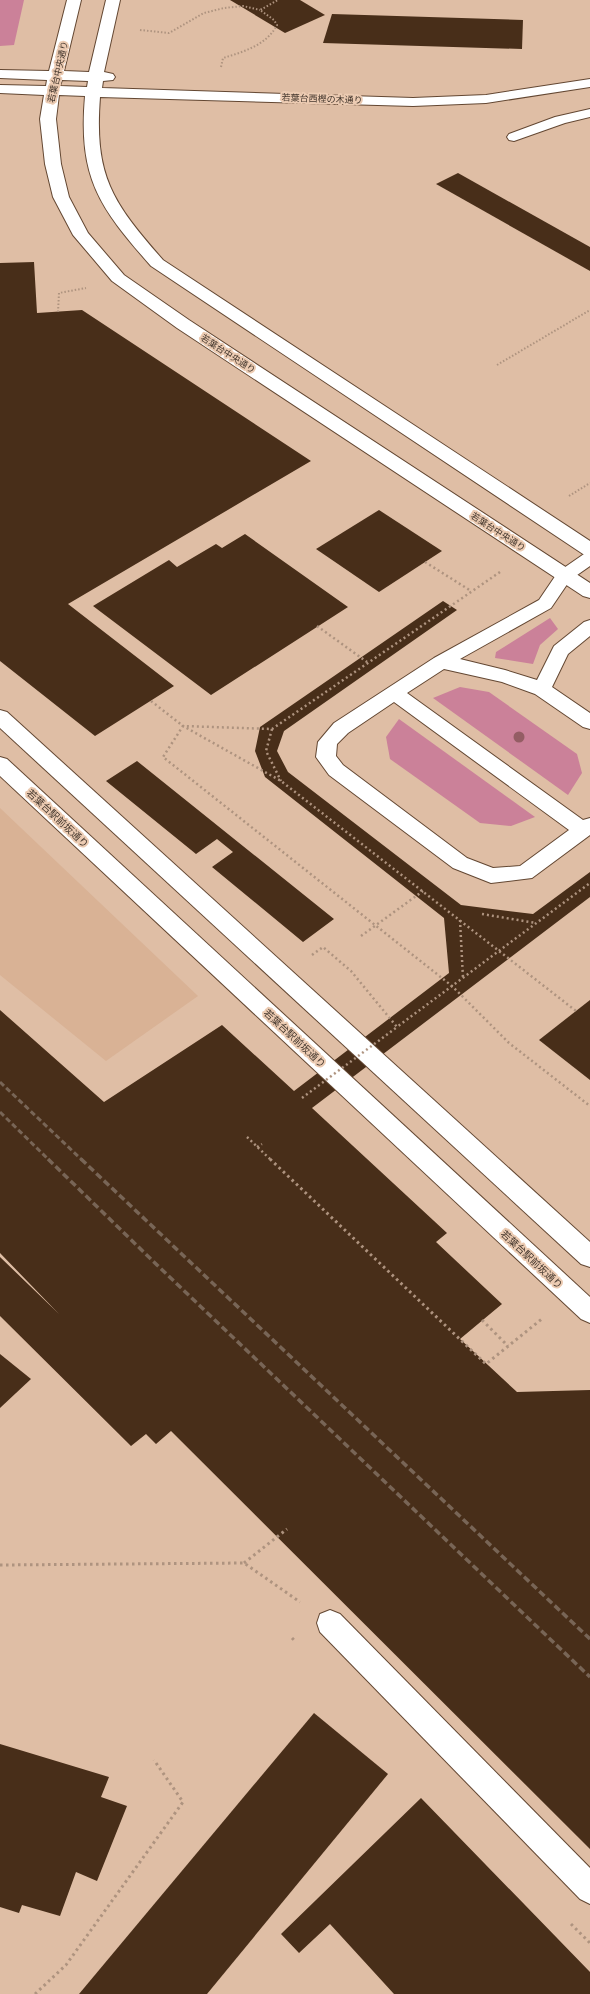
<svg xmlns="http://www.w3.org/2000/svg" width="590" height="1994" font-family="'Fira Sans','Noto Sans JP',sans-serif">
<style>
.built{fill:#d9b295}
.green{fill:#cb8199}
.building{fill:#482e19}
.lines{fill:none;stroke-linecap:round;stroke-linejoin:round}
.service-casing{stroke:#634732;stroke-width:2}
.minor-casing{stroke:#634732;stroke-width:2}
.tertiary-casing{stroke:#634732;stroke-width:2}
.path-far2{stroke:#ae937f;stroke-width:2;stroke-dasharray:1.5 2;stroke-linecap:butt}
.path-far1{stroke:#ae937f;stroke-width:2.5;stroke-dasharray:2 3;stroke-linecap:butt}
.path{stroke:#ae937f;stroke-width:3;stroke-dasharray:2.5 3.5;stroke-linecap:butt}
.service{fill:#fff;fill-rule:evenodd}
.minor{fill:#fff;fill-rule:evenodd}
.tertiary{fill:#fff;fill-rule:evenodd}
.rail-far1{stroke:#786556;stroke-width:3;stroke-dasharray:5.5 3;stroke-linecap:butt}
.rail{stroke:#786556;stroke-width:3.5;stroke-dasharray:7 3.5;stroke-linecap:butt}
.path-bridge{stroke:#ae937f;stroke-width:2.5;stroke-dasharray:2 3;stroke-linecap:butt}
.tree{fill:#945d64}
.labels{text-anchor:middle;stroke-width:4;stroke-linejoin:round;paint-order:stroke}
.far-street-label{font-size:9px;fill:#45382e;stroke:#eccbb2}
.street-label{font-size:10px;fill:#45382e;stroke:#eccbb2}
</style>
<rect width="100%" height="100%" fill="#dfbea5"/>
<polygon class="built" points="0,808 198,996 106,1061 0,975"/>
<g class="green">
<polygon points="0,0 24,0 14,45 0,46"/>
<polygon points="550,618 558,629 540,645 533,664 495,658 496,652"/>
<polygon points="460,687 489,692 577,754 582,773 568,795 433,698"/>
<polygon points="399,719 535,817 511,826 480,823 390,759 386,737"/>
</g>
<g class="building">
<polygon points="230,0 300,0 325,15 285,33"/>
<polygon points="332,14 523,20 522,49 323,43"/>
<polygon points="458,173 590,247 590,271 436,184"/>
<polygon points="34,262 37,313 82,310 311,461 68,604 174,686 95,736 0,661 0,263"/>
<polygon points="379,510 442,551 379,592 316,549"/>
<polygon points="245,534 348,607 211,695 93,606 169,560 177,567 216,544 222,548"/>
<polygon points="443,601 457,610 284,731 277,751 288,772 461,905 533,914 590,872 590,897 312,1108 447,1233 436,1242 502,1304 460,1339 517,1392 590,1390 590,1849 171,1431 156,1444 146,1434 131,1446 0,1316 0,1257 59,1314 0,1253 0,1010 104,1102 222,1025 294,1091 449,973 444,918 265,777 255,751 260,727"/>
<polygon points="137,761 334,919 303,942 212,867 233,852 217,839 196,854 106,781"/>
<polygon points="590,1000 590,1080 539,1040"/>
<polygon points="0,1354 31,1379 0,1408"/>
<polygon points="314,1713 388,1774 207,1994 79,1994"/>
<polygon points="0,1744 109,1777 101,1797 127,1806 97,1881 76,1872 60,1916 22,1905 19,1913 0,1907"/>
<polygon points="421,1798 590,1972 590,1994 394,1994 330,1924 299,1953 281,1934"/>
</g>
<g class="lines">
<defs>
<g id="service">
<polygon points="590,109 590,117 565,123 514,141 509,140 507,137 509,134 555,117"/>
<path d="M590,552v14l-20,14 -19,28 -91,51 45,11 32,10 17,-34 30,-24 6,-2v16l-22,18 -16,33 38,26v16l-7,-2 -48,-33 -33,-12 -58,-13 -37,24 176,127 7,-2v17l-58,43 -41,5 -38,-15 -124,-93 -13,-18 2,-15 16,-19 100,-65 105,-58 19,-28 26,-18zM394,702l175,128 -49,36 -27,2 -26,-10 -124,-93 -7,-9 1,-12 11,-11z"/>
</g>
<polygon id="minor" points="330,1610 340,1614 590,1868 590,1904 580,1899 320,1632 317,1623 320,1614"/>
<g id="tertiary">
<path d="M67,0h14l-17,71 25,1 17,-72h14l-16,72 9,2 2,3 -2,3 -10,1 -1,7 311,10 73,-3 104,-16v8l-104,16 -73,3 -313,-9c-6,79 12,105 63,163l427,281v15l-7,-2 -432,-288c-52,-59 -73,-88 -66,-170l-26,-1 -3,24 5,45 8,33 19,36 36,42 65,45 401,263v15l-7,-2 -406,-268 -65,-47 -39,-46 -20,-38 -8,-33 -5,-45 4,-24 -44,-2v-8l46,1 1,-6 -47,-2v-8l49,1zM62,80l26,1 -1,6 -27,-1z"/>
<polygon points="0,710 7,712 590,1242 590,1267 581,1264 0,728"/>
<polygon points="0,757 7,759 590,1297 590,1323 581,1319 0,776"/>
</g>
</defs>
<use href="#service" class="service-casing"/>
<use href="#minor" class="minor-casing"/>
<use href="#tertiary" class="tertiary-casing"/>
<g class="path-far2">
<polyline points="140,30 169,33 204,13 224,8 243,6 260,10"/>
<path d="M221,67l2,-9c20,-6 44,-13 54,-33l-3,-5 -14,-10 18,-10"/>
<polyline points="58,312 59,293 86,288"/>
<polyline points="497,365 590,310"/>
<polyline points="569,496 590,483"/>
</g>
<g class="path-far1">
<polyline points="425,562 471,591"/>
<polyline points="500,572 272,729 183,726 281,781 576,1011"/>
<polyline points="317,626 367,662"/>
<polyline points="151,701 183,726 163,757 452,986 509,1043 590,1106"/>
<polyline points="272,729 266,751 281,781"/>
<polyline points="482,914 536,923"/>
<polyline points="460,920 463,978"/>
<polyline points="361,936 423,891"/>
<polyline points="312,955 323,947 351,971 397,1027 590,883"/>
<polyline points="247,1137 271,1160"/>
<polyline points="257,1147 262,1144"/>
</g>
<g class="path">
<polyline points="270,1159 486,1364 543,1318"/>
<polyline points="482,1320 508,1346"/>
<polyline points="244,1563 287,1529"/>
<polyline points="0,1565 244,1563 300,1602"/>
<polyline points="292,1638 296,1642"/>
<polyline points="571,1924 590,1943"/>
<polyline points="35,1994 66,1965 183,1802 154,1760"/>
</g>
<use href="#service" class="service"/>
<use href="#minor" class="minor"/>
<use href="#tertiary" class="tertiary"/>
<g class="rail-far1">
<polyline points="0,1082 82,1160"/>
<polyline points="0,1112 49,1160"/>
</g>
<g class="rail">
<polyline points="48,1159 157,1265 590,1677"/>
<polyline points="81,1159 590,1639"/>
</g>
<polyline class="path-bridge" points="302,1098 397,1027"/>
</g>
<circle class="tree" cx="519" cy="737" r="5.5"/>
<g class="labels">
<g class="far-street-label">
<text transform="translate(58 72) rotate(-77)" y="3">若葉台中央通り</text>
<text transform="translate(322 99) rotate(2)" y="3">若葉台西樫の木通り</text>
<text transform="translate(228 354) rotate(33)" y="3">若葉台中央通り</text>
<text transform="translate(498 532) rotate(33)" y="3">若葉台中央通り</text>
</g>
<g class="street-label">
<text transform="translate(58 818) rotate(43)" y="4">若葉台駅前坂通り</text>
<text transform="translate(295 1038) rotate(43)" y="4">若葉台駅前坂通り</text>
<text transform="translate(532 1259) rotate(43)" y="4">若葉台駅前坂通り</text>
</g>
</g>
</svg>
